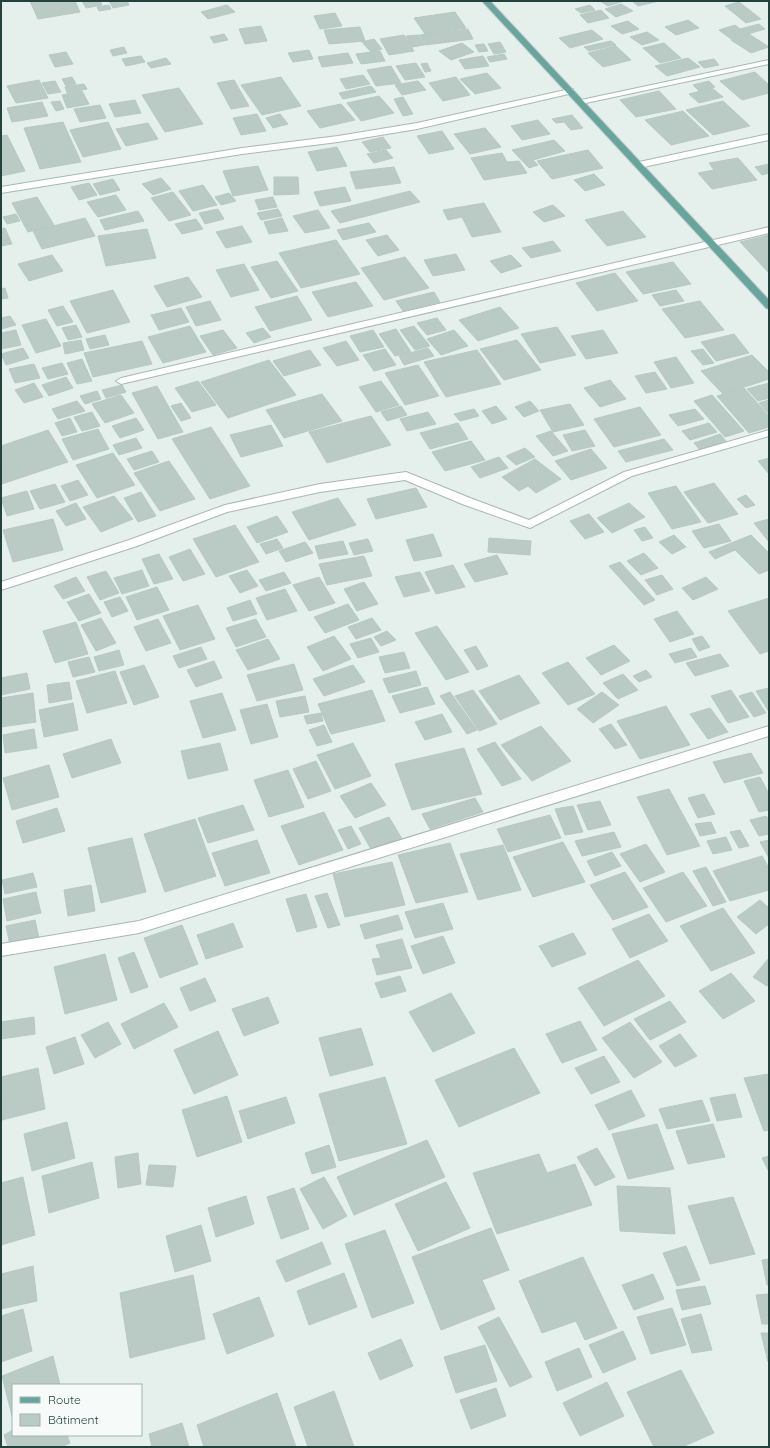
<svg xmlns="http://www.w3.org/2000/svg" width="770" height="1448" font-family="Quicksand,sans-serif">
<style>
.building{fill:#bacac5;stroke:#b7c9c4}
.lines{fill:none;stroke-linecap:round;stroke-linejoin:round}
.minor-casing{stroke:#a7b8b4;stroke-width:2}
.major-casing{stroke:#c1cac9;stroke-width:2}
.minor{fill:#fff;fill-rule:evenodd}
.major{fill:#68a69d;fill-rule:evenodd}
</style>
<rect width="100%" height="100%" fill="#e5efec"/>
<g class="building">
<polygon points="30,1 75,1 80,12 38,19"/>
<polygon points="82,1 100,1 102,5 86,8"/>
<polygon points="109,1 127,1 129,5 113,8"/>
<polygon points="600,1 624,1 608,6"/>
<polygon points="632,1 659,1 638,6"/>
<polygon points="739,2 761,19 746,23 725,6"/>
<polygon points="621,4 633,11 616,17 605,9"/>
<polygon points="109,5 111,9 99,11 97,7"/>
<polygon points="227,5 235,12 208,19 201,12"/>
<polygon points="590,5 595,10 581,13 575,9"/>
<polygon points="601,10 609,18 588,23 580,15"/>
<polygon points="455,12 466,28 425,34 414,18"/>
<polygon points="335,13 342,26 320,29 314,16"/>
<polygon points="688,20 699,28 676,35 665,27"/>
<polygon points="628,21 639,29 622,34 611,26"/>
<polygon points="759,24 765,29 731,39 719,30 735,25 740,29"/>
<polygon points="261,26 267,41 245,44 239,29"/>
<polygon points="360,27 365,41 329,44 324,30"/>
<polygon points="468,29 473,39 425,45 420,35"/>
<polygon points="592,30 603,39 570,48 559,38"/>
<polygon points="647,32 659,40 642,45 630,37"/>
<polygon points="224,34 228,40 214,43 210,37"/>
<polygon points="749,34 769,47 751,53 731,40"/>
<polygon points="404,35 414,51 389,55 380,39"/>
<polygon points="419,35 424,45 412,47 406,36"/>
<polygon points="374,39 382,49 371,52 362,42"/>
<polygon points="611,41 616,45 589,51 584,47"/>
<polygon points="500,42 506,52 494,54 488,44"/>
<polygon points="462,43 474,52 451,60 439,51"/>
<polygon points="664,43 681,58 660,63 643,48"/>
<polygon points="484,44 488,51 479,52 475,45"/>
<polygon points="616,46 631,60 603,67 588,53"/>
<polygon points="124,47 127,53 113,56 110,50"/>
<polygon points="309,50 313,59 293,62 288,53"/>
<polygon points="380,51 385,61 361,64 356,54"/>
<polygon points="66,52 73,64 55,67 49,55"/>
<polygon points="348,53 353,63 322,67 318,57"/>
<polygon points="504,54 507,59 490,62 487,57"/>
<polygon points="141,56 145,62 126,66 122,59"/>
<polygon points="483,56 489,66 465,69 459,60"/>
<polygon points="166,58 171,64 151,68 147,63"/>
<polygon points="688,58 700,67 667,76 655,66"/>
<polygon points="714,59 719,65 704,68 698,62"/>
<polygon points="416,63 425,77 405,80 396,66"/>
<polygon points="427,63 431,71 425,72 421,64"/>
<polygon points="391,66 401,83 376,86 367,70"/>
<polygon points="755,72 769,85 769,93 742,100 720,81"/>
<polygon points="487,73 501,88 475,94 460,79"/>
<polygon points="363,75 370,84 346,89 340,79"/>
<polygon points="72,77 76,84 66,86 62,79"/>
<polygon points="281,77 301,106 262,115 241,85"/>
<polygon points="456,77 470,95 443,101 429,83"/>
<polygon points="39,80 48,98 16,103 7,86"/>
<polygon points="234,80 249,106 231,109 217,83"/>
<polygon points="55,81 61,92 48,94 42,83"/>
<polygon points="418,81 426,90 402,95 395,85"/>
<polygon points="709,81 715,87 699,91 693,85"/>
<polygon points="84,84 87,89 67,93 65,87"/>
<polygon points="371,86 376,92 343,99 339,93"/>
<polygon points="179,88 203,124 165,132 142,95"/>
<polygon points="712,88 723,97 699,103 689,94"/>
<polygon points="82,91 89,104 67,108 62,95"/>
<polygon points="659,91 676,109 636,117 620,100"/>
<polygon points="379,96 394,113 361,121 347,103"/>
<polygon points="403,97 413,114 403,116 394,99"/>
<polygon points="135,100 141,113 115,117 109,104"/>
<polygon points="60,101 64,109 56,111 51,102"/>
<polygon points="723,101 750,126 713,135 686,110"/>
<polygon points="42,102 48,116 12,122 7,108"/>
<polygon points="341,104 355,120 320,128 307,111"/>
<polygon points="100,105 106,118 80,122 74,109"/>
<polygon points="683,111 709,136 671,145 645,120"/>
<polygon points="257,114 266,131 241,135 233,118"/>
<polygon points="280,114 288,124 273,128 266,118"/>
<polygon points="572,115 583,128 571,130 564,122 556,123 552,119"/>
<polygon points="538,120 550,134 522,140 511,126"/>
<polygon points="63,122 81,162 40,169 24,128"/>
<polygon points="108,122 121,149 83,157 70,130"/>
<polygon points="148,123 158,139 126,146 116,129"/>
<polygon points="485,128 501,147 470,154 454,134"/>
<polygon points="442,131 454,149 429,154 417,136"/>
<polygon points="7,135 25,171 1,176 1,136"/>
<polygon points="383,137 391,148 370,152 362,142"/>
<polygon points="554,140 565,151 533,160 538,165 529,168 512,150"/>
<polygon points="337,147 347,166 317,171 308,152"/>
<polygon points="386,150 393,158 374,163 367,154"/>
<polygon points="588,150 603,168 552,179 537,161"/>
<polygon points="502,153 507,162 519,161 527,173 484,180 471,158"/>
<polygon points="738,158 757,180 712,189 698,173 714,170 709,163"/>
<polygon points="769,164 769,173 762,175 755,167"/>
<polygon points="258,166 268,190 233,196 223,171"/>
<polygon points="394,167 401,183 356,189 350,172"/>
<polygon points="594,174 605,185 585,191 574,180"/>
<polygon points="274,177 298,177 299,194 274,195"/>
<polygon points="161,178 171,189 153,195 142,184"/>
<polygon points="113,179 120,190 100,195 93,184"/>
<polygon points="89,183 97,195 79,200 71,187"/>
<polygon points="203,185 217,205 193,211 179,191"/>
<polygon points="345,187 351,201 320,206 314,192"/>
<polygon points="410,191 420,202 340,223 331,211"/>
<polygon points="173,192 191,215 169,221 151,198"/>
<polygon points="229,193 236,201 221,205 215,197"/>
<polygon points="116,195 126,210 98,217 87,202"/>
<polygon points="37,197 54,225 28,232 12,203"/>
<polygon points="273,197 277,207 259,210 255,200"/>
<polygon points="484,203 501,232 472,237 462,217 448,220 443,210"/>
<polygon points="553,205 565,216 544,222 533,212"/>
<polygon points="218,209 224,219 205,224 199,213"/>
<polygon points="278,209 282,216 261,220 257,213"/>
<polygon points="318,210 330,228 305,233 293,216"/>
<polygon points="138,211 144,221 105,230 100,220"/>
<polygon points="623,211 646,237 607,246 585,220"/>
<polygon points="16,214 20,221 7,224 3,217"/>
<polygon points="85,218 95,236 42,249 33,231"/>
<polygon points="282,218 288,231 269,234 264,222"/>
<polygon points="196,219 203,229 182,234 175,224"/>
<polygon points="369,223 376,232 343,240 337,230"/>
<polygon points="242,226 252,242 226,248 216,232"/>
<polygon points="5,228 12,244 1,246 1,229"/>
<polygon points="147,229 156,258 106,266 98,236"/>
<polygon points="387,235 399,250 378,256 366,240"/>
<polygon points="769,235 769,273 740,242"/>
<polygon points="336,240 360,274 301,288 279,253"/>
<polygon points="553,241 561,251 531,258 522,248"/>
<polygon points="456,254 465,270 433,276 424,260"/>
<polygon points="52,255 63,271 29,281 18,264"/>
<polygon points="511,255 522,266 501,273 490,261"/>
<polygon points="405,257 429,288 384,300 361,268"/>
<polygon points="277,261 298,291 271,298 251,267"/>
<polygon points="673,262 691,284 643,294 626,272"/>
<polygon points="244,264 259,290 231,297 216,270"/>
<polygon points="615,273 638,301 597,311 576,283"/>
<polygon points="188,277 202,297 167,307 154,286"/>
<polygon points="356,282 373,306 328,317 312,292"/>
<polygon points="5,288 8,298 1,299 1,289"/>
<polygon points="113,290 130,322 87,333 70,301"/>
<polygon points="676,290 684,301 660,306 652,295"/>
<polygon points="434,292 440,302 403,311 396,301"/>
<polygon points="297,296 312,320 270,331 255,307"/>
<polygon points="210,301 221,320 196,326 186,307"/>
<polygon points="700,301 724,330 685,338 662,309"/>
<polygon points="63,306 73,322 57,326 48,310"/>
<polygon points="500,307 519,328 478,341 459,320"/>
<polygon points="181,308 189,322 159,330 151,315"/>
<polygon points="10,316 16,325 1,329 1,318"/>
<polygon points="437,318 446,330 427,335 417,323"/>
<polygon points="46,319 61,346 36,353 22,325"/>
<polygon points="76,325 82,337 68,340 62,328"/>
<polygon points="190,326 206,352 163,363 148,337"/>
<polygon points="414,326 430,346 415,350 400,330"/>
<polygon points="557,327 576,355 540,363 521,334"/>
<polygon points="263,328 271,337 254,343 246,333"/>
<polygon points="396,329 411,352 395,356 379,334"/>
<polygon points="16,330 21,345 1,349 1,333"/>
<polygon points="223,330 237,348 213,355 200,336"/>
<polygon points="373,330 384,347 360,352 350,336"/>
<polygon points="454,330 468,346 441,355 427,339"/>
<polygon points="603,330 618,353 586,359 571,336"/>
<polygon points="734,334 749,353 716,361 701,342"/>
<polygon points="105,335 109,345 90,349 86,339"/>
<polygon points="81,340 84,350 65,354 63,343"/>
<polygon points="517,340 541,370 504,380 480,349"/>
<polygon points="142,341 152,364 93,377 84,353"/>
<polygon points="346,341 359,360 337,366 323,348"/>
<polygon points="23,348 29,358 6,365 1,354"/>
<polygon points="428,348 434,356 404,365 399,356"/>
<polygon points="385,349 396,365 374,371 363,355"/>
<polygon points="703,349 714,363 703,365 691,351"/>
<polygon points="310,350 321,365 284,376 273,361"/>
<polygon points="477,350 501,384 446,397 424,362"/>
<polygon points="752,355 769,372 769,379 723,394 701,371"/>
<polygon points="676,357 694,383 671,388 654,362"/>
<polygon points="82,359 92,381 77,384 67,363"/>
<polygon points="269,360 296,395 228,418 201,382"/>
<polygon points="62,363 68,374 48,379 42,368"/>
<polygon points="34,364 40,378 15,383 9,369"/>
<polygon points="418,365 439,396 405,405 385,373"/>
<polygon points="655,372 667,389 646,393 635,376"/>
<polygon points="66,377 73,388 49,396 42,385"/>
<polygon points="610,380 626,399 600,407 584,388"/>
<polygon points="198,381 216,405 192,412 175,388"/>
<polygon points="381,381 399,405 376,412 359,387"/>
<polygon points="34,383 43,397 24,403 15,390"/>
<polygon points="769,383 769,398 758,401 747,389"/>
<polygon points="122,385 126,392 106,398 102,390"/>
<polygon points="157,386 183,432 158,439 132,393"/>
<polygon points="744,388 769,416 769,427 749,433 717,396"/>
<polygon points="97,391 101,399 85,404 80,396"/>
<polygon points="322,394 342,421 284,438 266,410"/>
<polygon points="121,395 134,413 105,423 92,404"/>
<polygon points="712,395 744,431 725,437 694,401"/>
<polygon points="769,400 769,414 759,403"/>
<polygon points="77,401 85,411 58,419 52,409"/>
<polygon points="530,401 539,411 524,417 515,407"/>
<polygon points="181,403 191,418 181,421 171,406"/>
<polygon points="570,404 584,425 553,432 540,410"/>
<polygon points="401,406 407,415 387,421 381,412"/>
<polygon points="496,406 507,419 492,424 482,411"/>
<polygon points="640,407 661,435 614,447 594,419"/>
<polygon points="474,409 479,416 460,421 454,414"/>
<polygon points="695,409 704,419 678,426 669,415"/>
<polygon points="92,412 100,426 82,431 74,417"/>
<polygon points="428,412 436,424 407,431 400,419"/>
<polygon points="371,416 391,445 327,463 309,432"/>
<polygon points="70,418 77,432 62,436 55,423"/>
<polygon points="136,418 144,430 120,438 112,426"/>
<polygon points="458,423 468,439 430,449 420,433"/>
<polygon points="709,423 717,432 690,440 682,431"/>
<polygon points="271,425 283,446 241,457 230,435"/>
<polygon points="211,427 250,486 210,499 172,439"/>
<polygon points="98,429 109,449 73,460 62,439"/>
<polygon points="48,430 68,462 2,484 1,446"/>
<polygon points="585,430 595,446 572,451 563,435"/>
<polygon points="551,431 568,451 553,456 536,436"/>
<polygon points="720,434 726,441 700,450 694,443"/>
<polygon points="136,438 142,448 119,455 113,445"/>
<polygon points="664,439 673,450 626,462 618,451"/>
<polygon points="471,441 485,460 445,471 432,452"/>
<polygon points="525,448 535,457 516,465 506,456"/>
<polygon points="591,449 607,468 571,480 555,461"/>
<polygon points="152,451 159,462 134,470 127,459"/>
<polygon points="113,453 135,485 97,498 76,465"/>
<polygon points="499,457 508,468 480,478 471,467"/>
<polygon points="769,458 769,474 758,461"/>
<polygon points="535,459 561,479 536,493 528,486 519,491 502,477"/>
<polygon points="169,461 195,499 160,511 134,473"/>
<polygon points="78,480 88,495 70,501 61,486"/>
<polygon points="714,483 738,514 708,523 684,492"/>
<polygon points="55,484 65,502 40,509 30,491"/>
<polygon points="676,486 701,522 672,529 648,493"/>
<polygon points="416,488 427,507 376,519 367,499"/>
<polygon points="27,491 34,509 7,516 1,498"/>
<polygon points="141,492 156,516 138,522 124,498"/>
<polygon points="746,495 755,505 746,508 737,499"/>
<polygon points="114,496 133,519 101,532 83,507"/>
<polygon points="338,498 356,525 309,540 292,512"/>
<polygon points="76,503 86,519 66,526 56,511"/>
<polygon points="629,503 645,517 612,533 597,518"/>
<polygon points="589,514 604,532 585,539 570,521"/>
<polygon points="277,516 288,532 257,543 247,527"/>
<polygon points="53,519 63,550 13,562 3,530"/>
<polygon points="769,519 769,542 754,523"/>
<polygon points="719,524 731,541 704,548 692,531"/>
<polygon points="235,525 259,562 216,577 193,539"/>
<polygon points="645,527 653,538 642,541 634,530"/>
<polygon points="433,534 442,556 414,561 406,540"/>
<polygon points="674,535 686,547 672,554 659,542"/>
<polygon points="751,535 769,553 769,570 759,574 735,550 715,559 709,552"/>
<polygon points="489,538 531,541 530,555 488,552"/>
<polygon points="277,539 283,548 266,554 260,544"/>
<polygon points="368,539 373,551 354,555 349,543"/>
<polygon points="343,541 348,554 319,559 315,546"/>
<polygon points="305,542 313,553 286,562 279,551"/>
<polygon points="190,549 205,574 183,581 169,557"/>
<polygon points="644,553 658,568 641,575 627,561"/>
<polygon points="159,554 173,579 154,584 142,559"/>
<polygon points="497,555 508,574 475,582 464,564"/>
<polygon points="364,556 372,576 327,585 319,564"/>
<polygon points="620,562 655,600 644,605 609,566"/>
<polygon points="453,565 465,587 436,594 425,572"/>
<polygon points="142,570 149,586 122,594 114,578"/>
<polygon points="247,570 258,586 240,593 229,576"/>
<polygon points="106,571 119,593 100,600 87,577"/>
<polygon points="284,572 291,583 266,591 259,580"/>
<polygon points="420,572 430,591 404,597 395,577"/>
<polygon points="662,575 673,589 657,595 645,580"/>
<polygon points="76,577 85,591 63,599 54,586"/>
<polygon points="319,577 335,603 309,611 293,585"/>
<polygon points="706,577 718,589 693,600 682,588"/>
<polygon points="364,582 378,604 357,611 344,589"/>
<polygon points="157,587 169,610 137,620 126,597"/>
<polygon points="285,589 297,611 267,620 256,598"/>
<polygon points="89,594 101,613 79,621 67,602"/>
<polygon points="120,597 128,611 112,617 104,602"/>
<polygon points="769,598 769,651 760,654 728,611"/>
<polygon points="250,600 257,614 233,621 227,608"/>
<polygon points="348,604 359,620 325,633 314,617"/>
<polygon points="198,605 215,639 180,650 163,616"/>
<polygon points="677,611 694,634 670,642 654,619"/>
<polygon points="101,618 116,643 96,651 81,625"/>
<polygon points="372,618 381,630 356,639 348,627"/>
<polygon points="158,619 171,643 146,651 134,627"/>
<polygon points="256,619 266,637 236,647 226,628"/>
<polygon points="76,622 88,654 55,663 43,631"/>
<polygon points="437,626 469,672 446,680 415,633"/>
<polygon points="387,631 396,640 381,646 374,637"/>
<polygon points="334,636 351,659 323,671 307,647"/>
<polygon points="702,636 710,647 699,651 692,639"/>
<polygon points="371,638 379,652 358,658 350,644"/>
<polygon points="268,639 280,659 248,670 236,650"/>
<polygon points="614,645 630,661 601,675 586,658"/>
<polygon points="476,646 488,666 477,670 464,650"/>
<polygon points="201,647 207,659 179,668 173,656"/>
<polygon points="691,648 697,657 675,663 669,654"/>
<polygon points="119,650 124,665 99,671 94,657"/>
<polygon points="404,652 410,668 385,673 379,657"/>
<polygon points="720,654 729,666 695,676 686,663"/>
<polygon points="89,657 95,672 73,677 68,662"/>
<polygon points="214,661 222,678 196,687 187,670"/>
<polygon points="568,662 595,694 568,705 542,673"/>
<polygon points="294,664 303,690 257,701 247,675"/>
<polygon points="144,665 159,697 134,705 120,672"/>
<polygon points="353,665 365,682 324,696 313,679"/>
<polygon points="646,670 652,677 639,682 633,676"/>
<polygon points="115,671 127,703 87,713 76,681"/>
<polygon points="416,671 421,685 389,693 383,679"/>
<polygon points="27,673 30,689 1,695 1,678"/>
<polygon points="623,674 638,690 618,699 603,683"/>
<polygon points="519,675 540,703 500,720 479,691"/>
<polygon points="69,682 72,699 49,703 47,685"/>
<polygon points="427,687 435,704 400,713 392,696"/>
<polygon points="769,688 769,712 756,691"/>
<polygon points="372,690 385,721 331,734 318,704"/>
<polygon points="473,690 497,724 479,731 455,696"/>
<polygon points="731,690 749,717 728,723 711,696"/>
<polygon points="450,692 477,730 467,734 440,696"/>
<polygon points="602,692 619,705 593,723 577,709"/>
<polygon points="752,692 766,713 754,717 739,696"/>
<polygon points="33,693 36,722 1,727 1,698"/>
<polygon points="222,693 236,730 203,738 190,701"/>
<polygon points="305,696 309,712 280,717 276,701"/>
<polygon points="73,703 78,730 44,737 39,710"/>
<polygon points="267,704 278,737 251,744 240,710"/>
<polygon points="666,706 690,745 640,759 617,721"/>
<polygon points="710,708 728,732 708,739 690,714"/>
<polygon points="321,713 323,721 307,724 304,716"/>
<polygon points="442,714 452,732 425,740 415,722"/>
<polygon points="611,724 627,745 615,749 599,729"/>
<polygon points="324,725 332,742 317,746 309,730"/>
<polygon points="541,726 571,761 532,781 501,745"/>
<polygon points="34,729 37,748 5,753 3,735"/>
<polygon points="111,739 121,763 72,778 63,754"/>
<polygon points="495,742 521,779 502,786 477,749"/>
<polygon points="220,743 228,770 188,779 181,751"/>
<polygon points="353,743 371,776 335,789 317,755"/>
<polygon points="464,748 482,794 412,810 395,764"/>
<polygon points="751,753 763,773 724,783 713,762"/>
<polygon points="316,761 331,791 308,799 293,769"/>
<polygon points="49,765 59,797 12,810 3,778"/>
<polygon points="288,770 304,807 269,817 254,780"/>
<polygon points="760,777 769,794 769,810 759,812 744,781"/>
<polygon points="371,783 386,805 355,818 340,796"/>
<polygon points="669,789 700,846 667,855 637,797"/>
<polygon points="704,794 715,814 698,818 688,798"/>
<polygon points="475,798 483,812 430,829 422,814"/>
<polygon points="600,801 611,825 588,830 577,805"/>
<polygon points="243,805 254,830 208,843 198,818"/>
<polygon points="573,806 583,832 565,835 555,809"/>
<polygon points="57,808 65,831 23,843 16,821"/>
<polygon points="324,812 343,850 299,865 281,826"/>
<polygon points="550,815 561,838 508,852 497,829"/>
<polygon points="766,816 769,820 769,834 759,836 750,820"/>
<polygon points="389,817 402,839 372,851 359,828"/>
<polygon points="195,819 216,876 165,892 144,834"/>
<polygon points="711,822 716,833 700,836 695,824"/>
<polygon points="351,826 361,844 348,849 338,830"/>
<polygon points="740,830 749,846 739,848 730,832"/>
<polygon points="614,832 621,847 582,856 575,841"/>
<polygon points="726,837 732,850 713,854 707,841"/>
<polygon points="132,838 146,892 101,903 88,848"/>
<polygon points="257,840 270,873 225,886 212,853"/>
<polygon points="769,840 769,858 760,842"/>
<polygon points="563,842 585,882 533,897 513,857"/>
<polygon points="450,843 468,892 416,903 398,855"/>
<polygon points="646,844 665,872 640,882 620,854"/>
<polygon points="503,845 521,890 478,900 460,854"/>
<polygon points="612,852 621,866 595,876 587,861"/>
<polygon points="762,856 769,868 769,890 730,901 713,871"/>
<polygon points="392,862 405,905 345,917 333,874"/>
<polygon points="706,867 726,902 713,906 693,871"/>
<polygon points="625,872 648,907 613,920 590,885"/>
<polygon points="683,872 707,906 666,922 643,888"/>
<polygon points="33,873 37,887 5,894 2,880"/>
<polygon points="91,885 95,911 68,916 64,890"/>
<polygon points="36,892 41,913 7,921 3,899"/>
<polygon points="327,893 340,925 328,928 315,896"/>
<polygon points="306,894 317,927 297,932 286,899"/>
<polygon points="760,900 769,908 769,924 756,934 737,917"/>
<polygon points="443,903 453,929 415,938 405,912"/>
<polygon points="723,908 755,953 711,971 680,926"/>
<polygon points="649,914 668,941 630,958 612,929"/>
<polygon points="398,915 403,929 365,939 360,925"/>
<polygon points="35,920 39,938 10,945 6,926"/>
<polygon points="233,923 243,947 206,959 197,935"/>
<polygon points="182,925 198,964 160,978 144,938"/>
<polygon points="573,933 586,954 552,967 539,946"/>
<polygon points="443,936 455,963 423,974 411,946"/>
<polygon points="402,939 412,968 377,975 372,959 381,958 376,945"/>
<polygon points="134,952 148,987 131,993 118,958"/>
<polygon points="105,954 117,1000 65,1014 54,967"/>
<polygon points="769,958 769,984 767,986 753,977"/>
<polygon points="638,960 665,996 604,1026 578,988"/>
<polygon points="731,973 755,1001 723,1019 699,991"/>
<polygon points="400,976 406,991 381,998 375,983"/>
<polygon points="205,978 216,1001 190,1011 180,988"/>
<polygon points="451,993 475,1033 433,1052 409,1012"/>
<polygon points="268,997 279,1023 244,1036 232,1009"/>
<polygon points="670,1001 686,1022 650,1040 634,1019"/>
<polygon points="164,1003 178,1027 134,1049 121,1024"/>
<polygon points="34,1017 35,1034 1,1039 1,1022"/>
<polygon points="580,1021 597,1050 562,1063 546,1034"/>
<polygon points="108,1022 121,1044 95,1058 81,1035"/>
<polygon points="630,1022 662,1062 634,1078 602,1038"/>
<polygon points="361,1028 373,1065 330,1076 319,1038"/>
<polygon points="218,1031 238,1075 194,1094 174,1050"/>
<polygon points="680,1034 697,1056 675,1067 659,1046"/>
<polygon points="75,1037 84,1064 54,1074 46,1047"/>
<polygon points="514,1048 540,1093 459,1127 435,1080"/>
<polygon points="604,1056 620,1082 591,1094 575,1068"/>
<polygon points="38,1068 45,1109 2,1120 1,1077"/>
<polygon points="769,1074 769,1130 764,1131 744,1078"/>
<polygon points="385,1077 407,1144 339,1161 319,1094"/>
<polygon points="631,1090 645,1116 609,1130 595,1105"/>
<polygon points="735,1094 742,1117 717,1121 710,1098"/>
<polygon points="227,1096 242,1142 197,1157 182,1110"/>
<polygon points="286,1097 295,1123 248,1139 239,1111"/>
<polygon points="702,1100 710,1121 667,1129 659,1109"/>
<polygon points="67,1122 75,1158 32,1171 24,1134"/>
<polygon points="657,1124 674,1169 628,1179 612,1134"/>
<polygon points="713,1124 725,1157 688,1164 676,1131"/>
<polygon points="427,1140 445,1177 354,1215 337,1177"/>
<polygon points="329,1145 336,1167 312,1174 305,1153"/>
<polygon points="597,1148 615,1177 595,1186 577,1157"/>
<polygon points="138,1153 141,1184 118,1188 115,1157"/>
<polygon points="539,1154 547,1173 575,1164 592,1205 497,1234 473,1173"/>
<polygon points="769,1156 769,1172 762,1158"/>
<polygon points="92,1162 99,1198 49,1213 42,1176"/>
<polygon points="149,1165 176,1166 173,1187 146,1185"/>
<polygon points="23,1177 35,1235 1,1245 1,1183"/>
<polygon points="324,1177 347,1216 323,1229 300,1189"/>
<polygon points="446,1182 470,1228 418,1251 395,1204"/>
<polygon points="617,1186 670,1188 675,1234 620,1231"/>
<polygon points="294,1188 309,1229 281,1239 267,1197"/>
<polygon points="246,1196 254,1224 216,1237 208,1208"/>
<polygon points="733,1197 755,1254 710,1264 688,1206"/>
<polygon points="201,1225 211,1261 175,1272 166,1236"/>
<polygon points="491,1228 509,1270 482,1280 495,1309 441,1330 412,1257"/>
<polygon points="385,1230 414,1303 372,1318 345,1244"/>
<polygon points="322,1242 331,1264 286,1282 276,1261"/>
<polygon points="686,1246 700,1280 677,1286 663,1253"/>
<polygon points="583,1257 617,1328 585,1340 576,1321 542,1333 519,1281"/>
<polygon points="769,1259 769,1285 767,1285 762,1260"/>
<polygon points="33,1266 37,1301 1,1309 1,1274"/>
<polygon points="344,1273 357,1307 309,1325 297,1291"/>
<polygon points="653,1274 664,1299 634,1310 622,1285"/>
<polygon points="193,1275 205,1339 130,1358 120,1293"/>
<polygon points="705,1286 711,1304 682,1310 676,1290"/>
<polygon points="769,1294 769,1324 762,1324 756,1295"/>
<polygon points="259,1297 274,1336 227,1354 213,1314"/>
<polygon points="672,1308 686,1345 651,1354 637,1317"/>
<polygon points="23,1309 32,1351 1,1362 1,1316"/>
<polygon points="701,1314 712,1350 692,1353 681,1319"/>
<polygon points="499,1317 532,1377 510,1387 478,1327"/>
<polygon points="623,1331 636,1359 603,1373 589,1345"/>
<polygon points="761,1333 769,1333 769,1361 768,1362"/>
<polygon points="401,1339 413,1366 380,1380 368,1353"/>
<polygon points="485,1345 497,1381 456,1393 444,1357"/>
<polygon points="579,1348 592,1377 557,1391 545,1362"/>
<polygon points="53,1356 60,1385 13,1385 13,1415 12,1416 2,1376"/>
<polygon points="681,1370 714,1433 682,1447 654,1447 627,1392"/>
<polygon points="607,1382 624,1416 580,1436 563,1403"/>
<polygon points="496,1388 506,1416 471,1429 460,1400"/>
<polygon points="334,1391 354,1447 308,1447 294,1407"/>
<polygon points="277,1393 296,1447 204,1447 197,1425"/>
<polygon points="182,1423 189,1447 152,1447 149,1434"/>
<polygon points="13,1430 13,1435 67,1435 70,1443 61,1447 8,1447 4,1435"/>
</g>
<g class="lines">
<defs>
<g id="minor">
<polygon points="769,60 769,64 581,104 577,102 581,100"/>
<polygon points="570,89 573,89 573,93 417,129 338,142 242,154 1,193 1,187 242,148 338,136 417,123"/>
<polygon points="769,134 769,140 639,168 635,165 639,162"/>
<polygon points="769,227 769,233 121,384 116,381 121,378"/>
<polygon points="769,430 769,436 632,476 530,528 462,504 405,480 320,492 227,512 137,546 1,590 1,582 129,540 225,505 320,484 406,472 470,498 529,520 624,472"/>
<polygon points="769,726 769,736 139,933 1,956 1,944 139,921"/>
</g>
<polygon id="major" points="482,1 490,1 769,300 769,309 766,308"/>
</defs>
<use href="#minor" class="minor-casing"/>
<use href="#major" class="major-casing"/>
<use href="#minor" class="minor"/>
<use href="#major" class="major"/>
</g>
<rect width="770" height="1448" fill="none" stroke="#23423d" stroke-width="4"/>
<rect x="12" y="1384" width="130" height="52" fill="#f6fbf9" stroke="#a2b1ae"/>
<rect x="20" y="1397" width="20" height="6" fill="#68a69d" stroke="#a2b1ae"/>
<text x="48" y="1404" font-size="12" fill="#23423d">Route</text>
<rect x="20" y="1414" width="20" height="12" fill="#bacac5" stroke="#a2b1ae"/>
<text x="48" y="1424" font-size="12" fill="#23423d">Bâtiment</text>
</svg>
